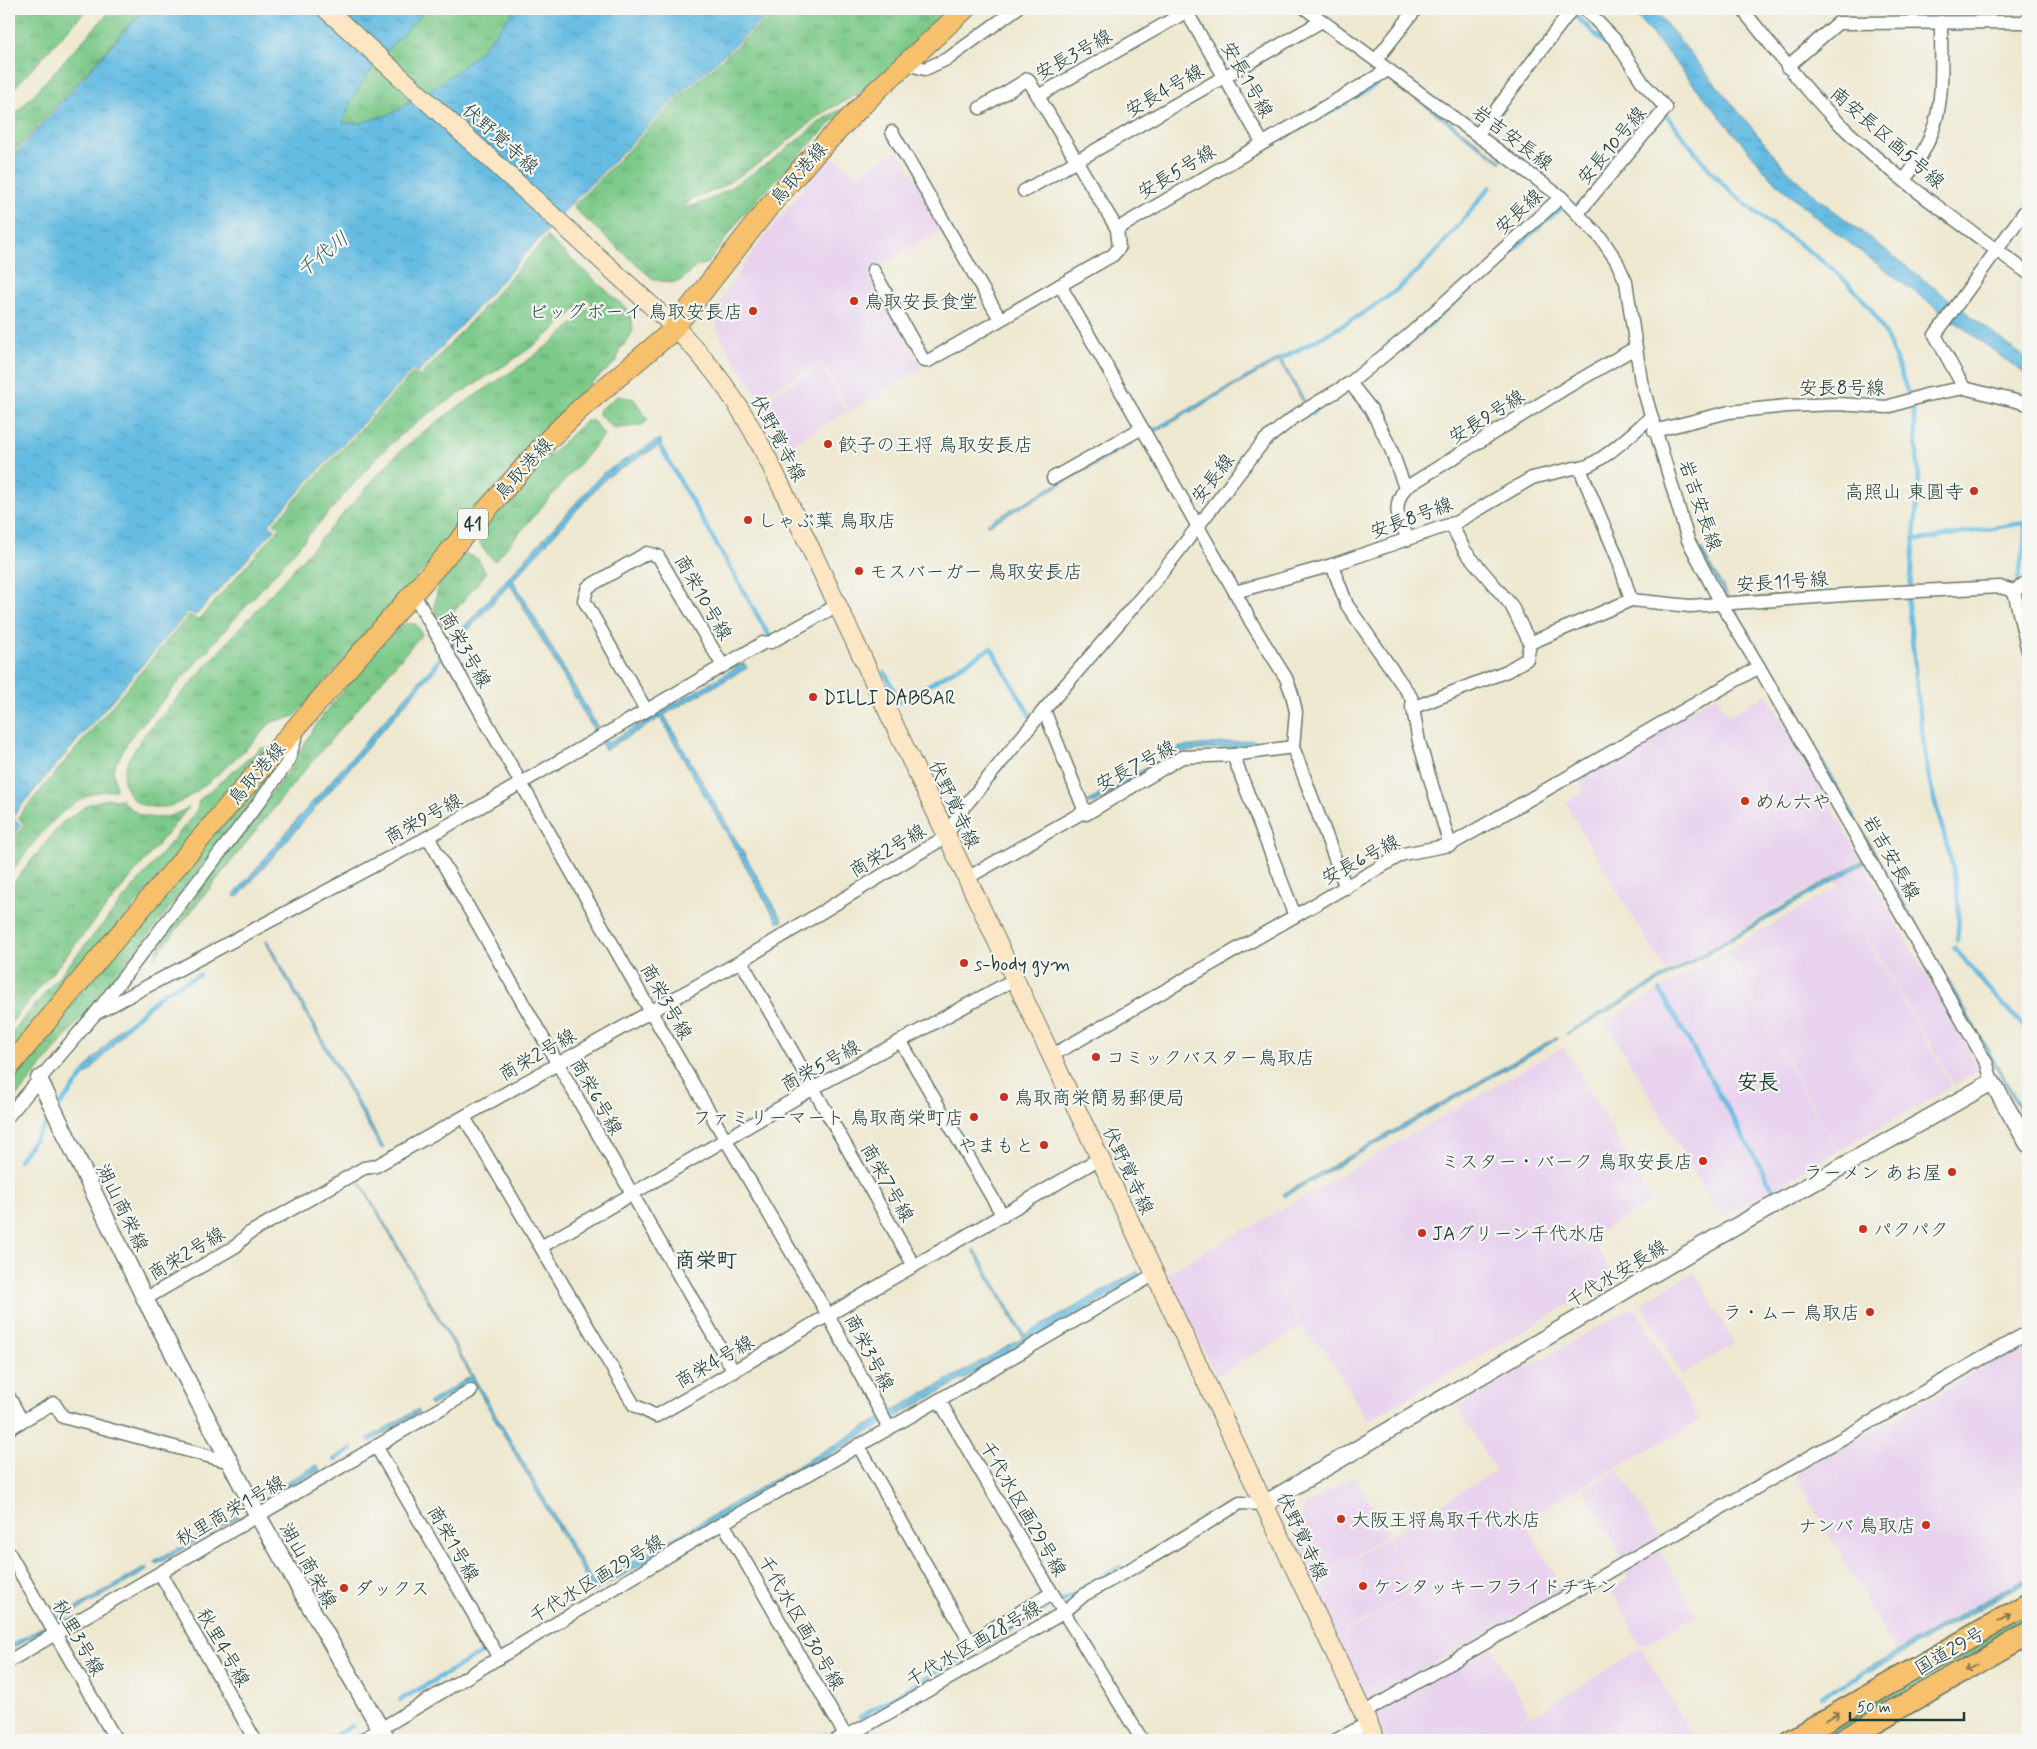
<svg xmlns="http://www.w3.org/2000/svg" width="2037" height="1749" font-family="Mynerve,'Klee One',sans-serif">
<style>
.built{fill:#e8d2ee}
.grass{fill:url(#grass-tufts);stroke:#4d835e}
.water{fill:url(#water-ripples);stroke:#427c8b}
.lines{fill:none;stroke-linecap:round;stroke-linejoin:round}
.stream{stroke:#65bce2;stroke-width:4.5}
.minor-casing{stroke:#67796b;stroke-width:15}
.tertiary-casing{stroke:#67796b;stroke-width:19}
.secondary-casing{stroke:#67796b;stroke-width:20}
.primary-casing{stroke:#67796b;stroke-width:22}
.trunk-casing{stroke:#67796b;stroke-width:24}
.minor{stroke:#fff;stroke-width:12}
.tertiary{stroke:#fff;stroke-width:16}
.secondary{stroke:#fce6c4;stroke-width:18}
.primary{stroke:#f7c06c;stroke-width:20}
.trunk{stroke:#f7c06c;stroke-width:21}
.oneway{stroke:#80784d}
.poi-dot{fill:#c8321e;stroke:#f6f6f2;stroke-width:2}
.labels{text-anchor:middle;stroke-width:4.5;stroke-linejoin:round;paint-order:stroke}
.shield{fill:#f6f6f2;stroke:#60746d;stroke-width:1}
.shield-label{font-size:18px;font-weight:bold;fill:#1f3d34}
.street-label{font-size:19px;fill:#1f3d34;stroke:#f6f6f2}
.poi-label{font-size:19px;fill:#1f3d34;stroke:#f6f6f2;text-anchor:start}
.water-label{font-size:20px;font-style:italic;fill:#305d60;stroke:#f6f6f2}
.quarter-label{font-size:21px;font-weight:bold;fill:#1f3d34;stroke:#f6f6f2}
</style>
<defs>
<pattern id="grass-tufts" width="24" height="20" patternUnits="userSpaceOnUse" patternTransform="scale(1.25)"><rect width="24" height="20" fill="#7bc989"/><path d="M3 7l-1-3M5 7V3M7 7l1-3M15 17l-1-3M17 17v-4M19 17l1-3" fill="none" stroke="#64a471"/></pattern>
<pattern id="water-ripples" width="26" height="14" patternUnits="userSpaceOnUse" patternTransform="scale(1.25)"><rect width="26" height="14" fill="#65bce2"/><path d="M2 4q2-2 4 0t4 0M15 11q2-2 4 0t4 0" fill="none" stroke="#539ab8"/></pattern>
</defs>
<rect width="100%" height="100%" fill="#f6f6f2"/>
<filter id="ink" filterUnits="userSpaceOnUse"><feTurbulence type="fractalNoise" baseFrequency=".02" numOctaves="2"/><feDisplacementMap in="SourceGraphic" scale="10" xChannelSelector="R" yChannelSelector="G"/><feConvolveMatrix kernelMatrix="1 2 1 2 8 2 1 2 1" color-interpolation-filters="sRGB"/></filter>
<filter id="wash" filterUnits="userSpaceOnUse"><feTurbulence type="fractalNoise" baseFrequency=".0096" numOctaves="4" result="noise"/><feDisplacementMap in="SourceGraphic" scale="20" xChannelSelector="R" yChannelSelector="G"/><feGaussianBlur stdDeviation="1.12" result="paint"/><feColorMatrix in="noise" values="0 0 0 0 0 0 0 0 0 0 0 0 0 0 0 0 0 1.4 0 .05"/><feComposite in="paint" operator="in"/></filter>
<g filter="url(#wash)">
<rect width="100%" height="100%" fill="#eee8d0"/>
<g class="built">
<polygon points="898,150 945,229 868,272 922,368 850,411 822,362 758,399 750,383 731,355 717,329 717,311 725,293 758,245 813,176 833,157 857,175"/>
<polygon points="821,366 847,411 783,449 760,402"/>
<polygon points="1767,694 1980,1070 1954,1085 1832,876 1666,972 1565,803 1585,792 1576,776 1716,696 1728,716"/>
<polygon points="1837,887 1952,1086 1838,1151 1726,951"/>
<polygon points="1725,952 1837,1152 1774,1188 1660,989"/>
<polygon points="1659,990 1773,1189 1721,1218 1606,1021"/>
<polygon points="1561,1048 1564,1048 1573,1062 1652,1201 1591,1237 1614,1278 1368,1421 1325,1350 1308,1337 1246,1230"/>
<polygon points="1245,1229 1301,1328 1216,1376 1168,1273"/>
<polygon points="1695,1272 1734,1344 1682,1375 1641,1303"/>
<polygon points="1634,1307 1699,1421 1525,1519 1506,1488 1563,1590 1441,1660 1367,1699 1337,1639 1418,1590 1387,1537 1496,1471 1457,1407"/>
<polygon points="2028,1342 2028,1575 1895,1651 1795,1474"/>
<polygon points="1619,1469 1658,1538 1622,1557 1584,1490"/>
<polygon points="1354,1476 1390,1533 1310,1582 1295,1538 1306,1504"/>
<polygon points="1386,1538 1417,1589 1336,1638 1310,1583"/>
<polygon points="1660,1551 1697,1615 1641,1646 1607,1583 1616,1585 1628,1578 1624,1572"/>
<polygon points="1492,1647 1530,1715 1517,1724 1526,1740 1386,1740 1374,1714"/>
<polygon points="1642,1648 1694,1740 1624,1740 1605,1706 1623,1740 1528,1740 1518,1724"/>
</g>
<g class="grass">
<polygon points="14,9 87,9 9,94 9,15"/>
<polygon points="112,9 143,9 9,158 9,121"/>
<path d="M426,9h90l-36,42 -29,25 -58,37 -32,10h-18c15,-50 50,-77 83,-114z"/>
<polygon points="778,9 955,9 866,90 822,113 771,155 720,188 696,198 693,197 683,209 707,201 727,190 771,161 827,116 849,106 815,139 742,216 708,263 696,267 680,281 670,283 653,279 572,207 682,95"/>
<path d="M547,237l80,72 5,12 1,9 -4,9 -10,11 -2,11 -43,37 -279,318c-7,3 -16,3 -22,6 -6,3 -11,12 -16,16 -18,18 -59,56 -81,66 -10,4 -20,4 -30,2 -12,-3 -19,-12 -22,-24 -4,-16 13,-35 21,-48l251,-279c44,-41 98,-69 146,-105 18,-14 37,-29 50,-48l-6,-4c-49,58 -122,86 -180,133 -9,7 -17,15 -26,23l-250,284 -17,31 3,21c-8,1 -17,1 -24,4 -36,14 -60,52 -83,81v-31l15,-19 -6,-8 171,-202 9,5 81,-91 -5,-6 139,-150 7,4z"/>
<polygon points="618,396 634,399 648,420 643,425 614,429 599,415 600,409"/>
<path d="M586,421h7l11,14 -109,126c-7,-6 -17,-15 -16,-25 2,-17 90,-100 107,-115z"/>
<path d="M466,554l12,5 8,14 -43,52 -9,-15c4,-26 6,-44 32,-56z"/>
<polygon points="398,623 416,624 422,634 298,778 154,958 159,947 291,767 317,723"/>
<path d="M261,748h6l-258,309v-21l174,-208c6,-8 16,-17 16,-28z"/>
<polygon points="282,753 280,763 262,790 139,947 9,1106 9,1080 126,937"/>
<path d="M109,798l6,2 6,-1c19,23 43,24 68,8l-180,218v-137l53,-65 27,-19z"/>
<polygon points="2028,1613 2028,1622 1822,1740 1807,1740"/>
</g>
<g class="water">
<path d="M144,9h282c-32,37 -68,65 -83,114h18l32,-10 58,-37 29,-25 36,-42h259l-94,84 -110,111 -153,169 -6,-3 -143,154 6,5 -79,86 -8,-3 -168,195 -7,10 8,8 -12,14v-678z"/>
<polygon points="1631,9 1654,9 1785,168 1819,199 2028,360 2028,376 1865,255 1810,212 1772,179"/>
<polygon points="1391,77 1502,161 1501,163 1389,79"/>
<polygon points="1280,358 1305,401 1303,402 1279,361 1154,433 1152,430"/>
<polygon points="660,439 662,444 607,477 513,580 607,743 744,663 747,668 664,715 783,921 778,923 660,718 605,750 510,584 455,644 452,640 603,473"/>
<polygon points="1131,442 1132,444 988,526 986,524"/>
<polygon points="1701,548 1780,687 1778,688 1699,550"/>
<polygon points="436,662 439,665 237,898 234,895 301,815"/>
<polygon points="1784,693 2028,1119 2028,1124 1800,727 1782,695"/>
<polygon points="1254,740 1254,745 1181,752 1175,756 1173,752 1180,747"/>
<polygon points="1159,760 1161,764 1093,804 1087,802"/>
<polygon points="1863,860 1865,863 1567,1035 1566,1033"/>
<polygon points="267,940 384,1148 381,1149 265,941"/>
<polygon points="121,1027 124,1032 87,1075 84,1071"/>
<polygon points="1556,1037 1558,1039 1284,1197 1283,1194"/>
<polygon points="359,1179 594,1584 896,1409 1023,1338 973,1250 975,1249 1025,1335 1138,1271 1141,1278 816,1462 594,1592 473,1381 431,1406 428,1403 471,1376 358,1180"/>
<polygon points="418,1409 419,1413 370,1442 367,1439"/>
<polygon points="317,1465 320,1470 271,1498 268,1492"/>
<polygon points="237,1515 238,1517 157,1564 154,1561"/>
<polygon points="146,1567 148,1570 9,1650 9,1646"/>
<polygon points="2028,1576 2028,1581 1868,1673 1866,1669"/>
</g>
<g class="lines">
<g class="stream">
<polyline points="1577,17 1590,29"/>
<polyline points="1593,32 1608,47"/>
<polyline points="1619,58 1625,67"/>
<polyline points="1356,97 1376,85"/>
<path d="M1666,115c20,24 38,51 61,73 46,45 111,72 147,126 15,22 27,60 36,85"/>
<polyline points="1322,117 1347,102"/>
<polyline points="1297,130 1313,121"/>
<polyline points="1402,349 1550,217 1562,208 1567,210"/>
<path d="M1277,361c37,-20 75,-39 109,-63 37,-26 75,-76 104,-111"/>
<polyline points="1312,414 1318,408"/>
<polyline points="660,446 770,637"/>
<polyline points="1913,539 1921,540 2023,523 2026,533 2018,581"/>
<polyline points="1910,588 1919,478 1913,404"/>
<path d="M1907,597c8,58 11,117 21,175 10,55 38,111 29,168"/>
<polyline points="434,666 457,640"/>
<polyline points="885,673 900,702 991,648 1031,717"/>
<polyline points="1954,947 1987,987 2028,1031"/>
<polyline points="1660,990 1773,1189"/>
<polyline points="120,1032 163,993 199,975"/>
<polyline points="58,1108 88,1069"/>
<polyline points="19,1160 52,1116"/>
<polyline points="9,1418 9,1417"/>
<polyline points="335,1459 352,1449"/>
<polyline points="1062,1601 1120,1567"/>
<polyline points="983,1646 1048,1607"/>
<polyline points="1821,1696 1871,1669"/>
<polyline points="400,1700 485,1651"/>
<polyline points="860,1717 969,1653"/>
<polyline points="327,1740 352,1726"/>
<polyline points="816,1740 826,1735"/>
</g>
</g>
</g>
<g filter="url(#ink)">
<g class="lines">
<defs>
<g id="minor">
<polyline points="1185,9 1262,142"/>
<polyline points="1306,9 1561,197 1601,238 1616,260 1626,282 1641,381 1688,540 1722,605 1759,667 1987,1064 1992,1082"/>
<path d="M1742,9c33,40 63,82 101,118 56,55 123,100 185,146"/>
<polyline points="1376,60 1416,9"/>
<polyline points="904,63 925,69 949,58 1016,9"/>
<polyline points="1787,67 1838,23 2028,22"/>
<polyline points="1038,96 1117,229 1388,70"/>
<polyline points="980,108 1028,79 1038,96 1191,9"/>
<polyline points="892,132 1000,319"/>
<polyline points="1478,134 1572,9"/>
<path d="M1904,180c44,-55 37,-92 37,-158"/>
<polyline points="1024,191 1322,21"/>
<polyline points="1578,213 1666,108 1643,83 1615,40 1585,9"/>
<polyline points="873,270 921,356 924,361 928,361 1113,255 1119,248 1117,229"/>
<polyline points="1060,285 1142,428"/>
<polyline points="1350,383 1371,409 1391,449 1405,488"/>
<polyline points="1964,388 1935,335 2028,207"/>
<polyline points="1654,431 1729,412 1787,406 1837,404 1887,407 1926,395 1964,388 2028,404"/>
<polyline points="1580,469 1618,559 1631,600 1690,606 1858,594 2000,587 2014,591 2028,651"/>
<path d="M1053,478l89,-50 93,164 97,-27 125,-43 75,-44 42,-10c20,4 61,-38 77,-51"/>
<polyline points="1451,524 1465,551 1511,605 1530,643"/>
<path d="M1408,539c-9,-21 -17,-30 -3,-51l164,-102 66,-38"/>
<polyline points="2014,591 2028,581"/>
<polyline points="1235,592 1251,622 1286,678 1292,694 1296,712 1293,747 1346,888"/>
<polyline points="413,593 651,1012 828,1315 889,1428"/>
<polyline points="1412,708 1507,671 1527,659 1530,643 1631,600"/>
<polyline points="646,710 584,600 588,587 647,553 658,556 723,666"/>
<polyline points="1044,710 1086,814 1182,757 1233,755 1295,916"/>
<polyline points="1233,755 1293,747"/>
<polyline points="428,837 734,1372"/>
<polyline points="1450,845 1759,667"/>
<polyline points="967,878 1085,811"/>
<polyline points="741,961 914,1266"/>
<polyline points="95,1014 428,837 723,666 763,643 771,642 838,605"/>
<polyline points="901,1042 1003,1216"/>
<polyline points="1051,1056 1403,854 1450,845 1419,742 1411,697 1347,605 1332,565"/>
<polyline points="9,1115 95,1014 260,801 288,762 297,733"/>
<path d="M464,1117l170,288 22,11c59,-33 116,-68 174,-102 90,-52 181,-103 270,-156"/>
<polyline points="541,1247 812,1089 1015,979"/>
<polyline points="145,1299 236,1246 248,1234 364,1168 376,1166 741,961 947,836 960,812 1044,710 1157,579 1264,441 1297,415 1350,383 1409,335 1561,197"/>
<polyline points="9,1397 22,1421 9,1429"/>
<polyline points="939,1400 1155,1274"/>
<polyline points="22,1421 54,1403 63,1417 230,1462"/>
<polyline points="376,1446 499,1658"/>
<polyline points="723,1523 848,1740"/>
<polyline points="9,1553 116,1740"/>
<polyline points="160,1573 255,1740"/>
<polyline points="1052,1593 1142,1740"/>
<polyline points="9,1661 471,1391"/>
<polyline points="1363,1713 2028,1332"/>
<polyline points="362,1740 723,1523 939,1400 1052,1593 970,1642 858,1445"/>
<polyline points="836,1740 864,1727 1063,1613 1084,1595 1152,1557 1240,1503 1264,1504"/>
<polyline points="1336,1740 1368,1723"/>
</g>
<g id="tertiary">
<polyline points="39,1079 145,1299 258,1516 387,1740"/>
<polyline points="1264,1504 1689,1253 1992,1082 2028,1144"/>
</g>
<path id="secondary" d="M326,9l340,310c21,20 41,42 58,66 30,42 52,90 74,137l578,1218"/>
<path id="primary" d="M9,1067c175,-213 357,-421 540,-628l32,-31 89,-75 97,-124 42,-49 69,-71 87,-80"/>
<g id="trunk">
<polyline points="1791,1740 2028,1604"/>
<polyline points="1843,1740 2028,1634"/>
</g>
</defs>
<use href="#minor" class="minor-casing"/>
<use href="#tertiary" class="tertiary-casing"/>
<use href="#secondary" class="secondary-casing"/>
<use href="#primary" class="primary-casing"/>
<use href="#trunk" class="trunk-casing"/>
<use href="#minor" class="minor"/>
<use href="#tertiary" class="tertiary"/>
<use href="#secondary" class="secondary"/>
<use href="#primary" class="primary"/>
<use href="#trunk" class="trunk"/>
</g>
<defs><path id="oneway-shaft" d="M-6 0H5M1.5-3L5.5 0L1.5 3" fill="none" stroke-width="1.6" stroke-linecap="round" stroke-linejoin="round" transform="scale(1.25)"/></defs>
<g class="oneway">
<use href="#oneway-shaft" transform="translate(2005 1618) rotate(-30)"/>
<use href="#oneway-shaft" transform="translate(1971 1667) rotate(150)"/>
<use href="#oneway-shaft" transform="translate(1833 1716) rotate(-30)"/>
</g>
</g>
<g class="poi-dot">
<circle cx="854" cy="301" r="5"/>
<circle cx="753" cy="311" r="5"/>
<circle cx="828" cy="444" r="5"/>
<circle cx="1974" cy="491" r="5"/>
<circle cx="748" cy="520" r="5"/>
<circle cx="859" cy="571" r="5"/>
<circle cx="813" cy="697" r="5"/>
<circle cx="1745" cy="801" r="5"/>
<circle cx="964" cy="963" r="5"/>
<circle cx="1096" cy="1057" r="5"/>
<circle cx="1004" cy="1097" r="5"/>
<circle cx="974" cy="1117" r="5"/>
<circle cx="1044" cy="1145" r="5"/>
<circle cx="1703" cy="1161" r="5"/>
<circle cx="1952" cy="1172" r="5"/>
<circle cx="1863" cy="1229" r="5"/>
<circle cx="1422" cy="1233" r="5"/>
<circle cx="1870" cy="1312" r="5"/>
<circle cx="1341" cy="1519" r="5"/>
<circle cx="1926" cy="1525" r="5"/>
<circle cx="1363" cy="1586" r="5"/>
<circle cx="344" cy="1588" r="5"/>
</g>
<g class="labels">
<rect class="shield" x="458" y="508.5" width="30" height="31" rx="4"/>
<g class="shield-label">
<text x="473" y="530">41</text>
</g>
<g class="street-label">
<text transform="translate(1073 54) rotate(-29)" y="7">安長3号線</text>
<text transform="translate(1248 79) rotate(60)" y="7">安長1号線</text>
<text transform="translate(1164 90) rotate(-30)" y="7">安長4号線</text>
<text transform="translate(1513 137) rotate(37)" y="7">岩吉安長線</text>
<text transform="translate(1888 137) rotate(41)" y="7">南安長区画5号線</text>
<text transform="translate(501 138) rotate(42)" y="7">伏野覚寺線</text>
<text transform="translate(1611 145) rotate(-50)" y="7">安長10号線</text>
<text transform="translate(1176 171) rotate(-31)" y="7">安長5号線</text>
<text transform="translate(798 173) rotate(-49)" y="7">鳥取港線</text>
<text transform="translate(1518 211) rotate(-43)" y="7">安長線</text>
<text x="1842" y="394">安長8号線</text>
<text transform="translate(1486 416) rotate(-32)" y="7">安長9号線</text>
<text transform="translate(779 438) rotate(62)" y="7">伏野覚寺線</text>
<text transform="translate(523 468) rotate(-48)" y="7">鳥取港線</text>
<text transform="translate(1212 478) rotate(-52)" y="7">安長線</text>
<text transform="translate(1701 505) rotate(71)" y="7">岩吉安長線</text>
<text transform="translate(1411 517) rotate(-20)" y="7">安長8号線</text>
<text transform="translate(1782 581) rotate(-4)" y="7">安長11号線</text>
<text transform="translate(704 597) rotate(60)" y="7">商栄10号線</text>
<text transform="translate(466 649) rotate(60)" y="7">商栄3号線</text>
<text transform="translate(1135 765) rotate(-28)" y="7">安長7号線</text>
<text transform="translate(256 773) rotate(-49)" y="7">鳥取港線</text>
<text transform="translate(955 804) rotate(65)" y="7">伏野覚寺線</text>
<text transform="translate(423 818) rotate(-29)" y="7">商栄9号線</text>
<text transform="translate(887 850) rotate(-31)" y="7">商栄2号線</text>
<text transform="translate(1892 857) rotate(60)" y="7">岩吉安長線</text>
<text transform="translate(1360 859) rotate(-28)" y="7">安長6号線</text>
<text transform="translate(667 1001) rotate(60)" y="7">商栄3号線</text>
<text transform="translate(537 1054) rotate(-30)" y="7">商栄2号線</text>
<text transform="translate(820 1065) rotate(-29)" y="7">商栄5号線</text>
<text transform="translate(597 1096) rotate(60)" y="7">商栄6号線</text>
<text transform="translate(1129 1170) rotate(65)" y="7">伏野覚寺線</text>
<text transform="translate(888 1182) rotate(60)" y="7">商栄7号線</text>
<text transform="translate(123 1207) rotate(64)" y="7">湖山商栄線</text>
<text transform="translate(186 1253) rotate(-31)" y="7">商栄2号線</text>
<text transform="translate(1616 1273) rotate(-31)" y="7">千代水安長線</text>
<text transform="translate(870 1352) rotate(62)" y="7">商栄3号線</text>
<text transform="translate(714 1361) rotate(-30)" y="7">商栄4号線</text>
<text transform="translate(1024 1508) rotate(60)" y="7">千代水区画29号線</text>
<text transform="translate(230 1510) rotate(-30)" y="7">秋里商栄1号線</text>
<text transform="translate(1303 1536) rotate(65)" y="7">伏野覚寺線</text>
<text transform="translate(454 1543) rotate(60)" y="7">商栄1号線</text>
<text transform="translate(309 1565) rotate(60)" y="7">湖山商栄線</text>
<text transform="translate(596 1578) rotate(-31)" y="7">千代水区画29号線</text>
<text transform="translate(802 1622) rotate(60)" y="7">千代水区画30号線</text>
<text transform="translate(79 1637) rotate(60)" y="7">秋里3号線</text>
<text transform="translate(973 1643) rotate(-30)" y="7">千代水区画28号線</text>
<text transform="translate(224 1647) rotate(60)" y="7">秋里4号線</text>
<text transform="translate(1949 1650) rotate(-30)" y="7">国道29号</text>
</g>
<g class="poi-label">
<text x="864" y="308">鳥取安長食堂</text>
<text x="743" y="318" text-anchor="end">ビッグボーイ 鳥取安長店</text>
<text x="838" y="451">餃子の王将 鳥取安長店</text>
<text x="1964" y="498" text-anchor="end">高照山 東圓寺</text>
<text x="758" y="527">しゃぶ葉 鳥取店</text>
<text x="869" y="578">モスバーガー 鳥取安長店</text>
<text x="823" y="704">DILLI DABBAR</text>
<text x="1755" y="808">めん六や</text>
<text x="974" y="970">s-body gym</text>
<text x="1106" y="1064">コミックバスター鳥取店</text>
<text x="1014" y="1104">鳥取商栄簡易郵便局</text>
<text x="964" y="1124" text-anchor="end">ファミリーマート 鳥取商栄町店</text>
<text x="1034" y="1152" text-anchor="end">やまもと</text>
<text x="1693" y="1168" text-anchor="end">ミスター・バーク 鳥取安長店</text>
<text x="1942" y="1179" text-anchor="end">ラーメン あお屋</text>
<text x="1873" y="1236">パクパク</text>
<text x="1432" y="1240">JAグリーン千代水店</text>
<text x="1860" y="1319" text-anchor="end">ラ・ムー 鳥取店</text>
<text x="1351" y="1526">大阪王将鳥取千代水店</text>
<text x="1916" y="1532" text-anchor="end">ナンバ 鳥取店</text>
<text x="1373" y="1593">ケンタッキーフライドチキン</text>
<text x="354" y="1595">ダックス</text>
</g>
<g class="water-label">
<text transform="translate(322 254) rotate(-38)" y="7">千代川</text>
</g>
<g class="quarter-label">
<text x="1758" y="1089">安長</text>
<text x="706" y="1267">商栄町</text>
</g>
</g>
<rect width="2037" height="1749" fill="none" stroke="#f6f6f2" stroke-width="30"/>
<path d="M1850 1712v8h114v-8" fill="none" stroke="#1f3d34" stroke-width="2.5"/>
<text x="1857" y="1712" font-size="15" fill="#1f3d34" stroke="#f6f6f2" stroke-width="4" paint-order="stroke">50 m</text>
</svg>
